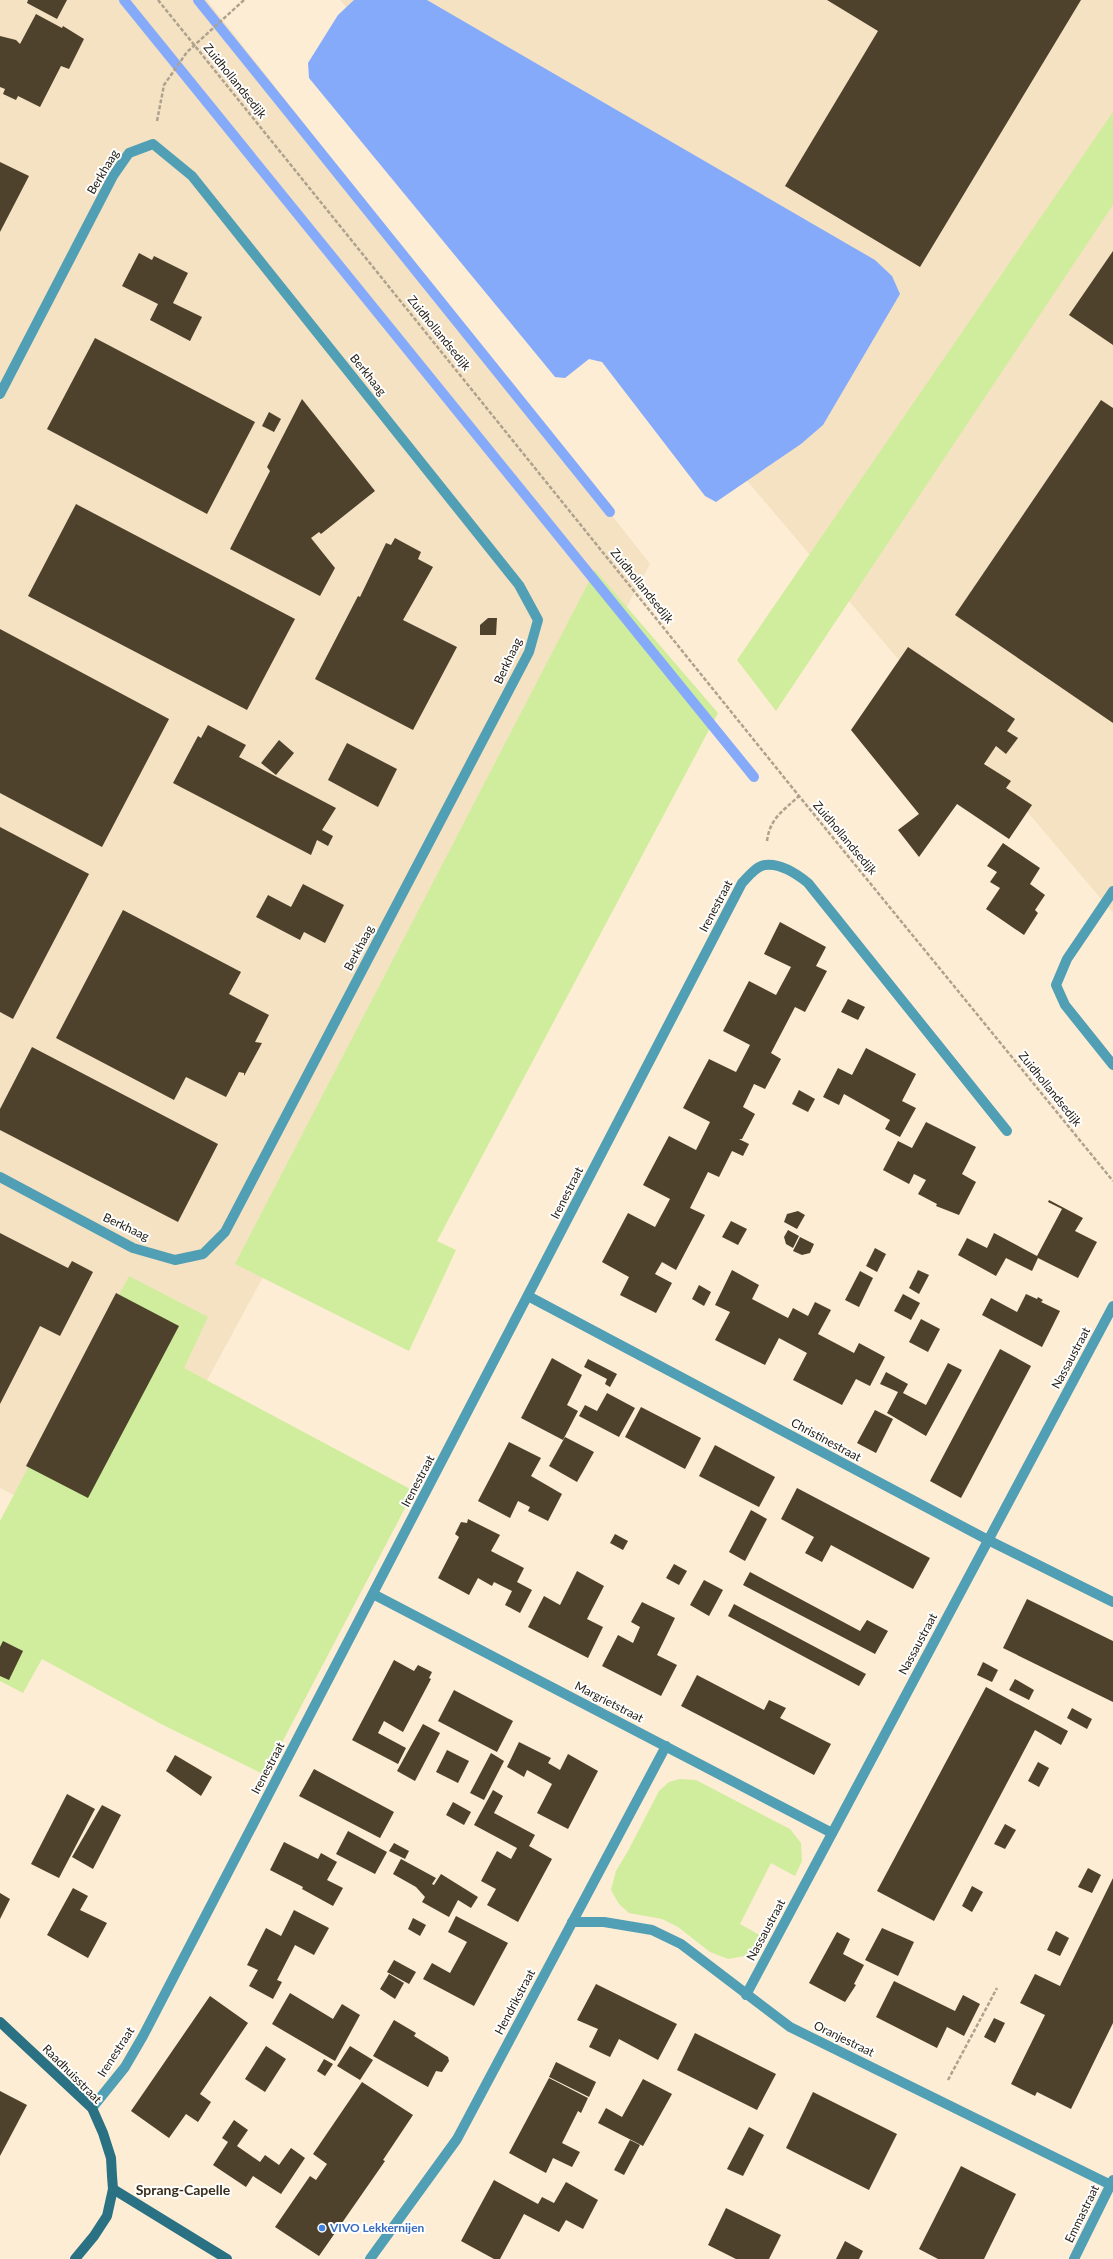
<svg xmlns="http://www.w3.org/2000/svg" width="1113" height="2259" font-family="Lato,sans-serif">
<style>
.built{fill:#f5e2c3}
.green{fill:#cfed9d}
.water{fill:#85aafa}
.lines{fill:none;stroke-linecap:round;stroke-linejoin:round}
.stream{stroke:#85aafa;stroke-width:10}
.building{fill:#4e422d}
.path{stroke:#aea28f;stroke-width:2.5;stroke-dasharray:4 2;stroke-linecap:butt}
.street{stroke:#519fb4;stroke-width:10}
.secondary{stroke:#2a7183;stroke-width:10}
.shop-dot{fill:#3f7fe0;stroke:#fff;stroke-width:1.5}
.labels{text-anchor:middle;stroke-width:4;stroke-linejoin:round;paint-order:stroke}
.street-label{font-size:12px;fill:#272218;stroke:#fff}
.shop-label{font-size:12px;font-weight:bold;fill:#366cbe;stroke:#fff;text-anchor:start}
.quarter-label{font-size:14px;font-weight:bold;fill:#392d19;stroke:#fff}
</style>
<rect width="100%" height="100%" fill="#fdedd4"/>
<g class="built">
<polygon points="0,0 207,0 650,564 116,1548 0,1488"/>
<polygon points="340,0 1113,0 1113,913 1102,900"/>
</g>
<g class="green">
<polygon points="1113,112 1113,205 776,711 737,660"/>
<polygon points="595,570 718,713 437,1241 456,1250 409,1351 235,1264"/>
<polygon points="129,1276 208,1317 184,1368 414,1491 265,1775 161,1724 42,1659 23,1693 0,1681 0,1521"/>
<polygon points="680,1779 696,1780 790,1829 801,1843 802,1861 795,1876 771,1863 740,1924 763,1937 750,1955 728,1959 710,1952 678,1927 662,1919 629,1913 619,1904 611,1890 616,1871 628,1851 659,1791 669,1782"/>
</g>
<polygon class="water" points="354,0 427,0 875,260 892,276 900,294 823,425 801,444 716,502 705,496 602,362 589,359 565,378 555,377 309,78 308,63 338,15"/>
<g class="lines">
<g class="stream">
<polyline points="124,0 754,777"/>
<polyline points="198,0 610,512"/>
</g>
</g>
<g class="building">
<polygon points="28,0 67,0 57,19 27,3"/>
<polygon points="827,0 1081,0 920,267 785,186 878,31"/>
<polygon points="36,14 62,28 63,26 84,39 69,69 61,66 40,107 18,96 16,100 3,94 5,89 0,87 0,36 16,40 20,44"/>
<polygon points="0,162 29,176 0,232"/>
<polygon points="1113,251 1113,345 1069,315"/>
<polygon points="139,253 152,260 154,256 188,273 173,303 202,317 190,341 150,320 158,304 122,286"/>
<polygon points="95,338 255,422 207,514 47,429"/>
<polygon points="302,399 375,491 321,534 319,532 311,538 335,568 320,596 230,549 270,471 267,467"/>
<polygon points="1101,400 1113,408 1113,723 955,615"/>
<polygon points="269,412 281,419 274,432 262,426"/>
<polygon points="76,504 295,619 247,710 28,596"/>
<polygon points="395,538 421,552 418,559 433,567 403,620 457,647 413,730 315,679 358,596 360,597 386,543 391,545"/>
<polygon points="488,618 497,618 496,635 480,635 480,625"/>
<polygon points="0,629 169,719 102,847 0,793"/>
<polygon points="908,647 1015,719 1007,731 1018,738 1006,754 996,746 984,764 1011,781 1006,788 1032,805 1009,839 957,804 919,857 898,830 919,814 851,730"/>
<polygon points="208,725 246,745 239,757 336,808 322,830 333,836 328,846 317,840 311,855 173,783 198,736 201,738"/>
<polygon points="279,740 294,753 276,775 261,763"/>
<polygon points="347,743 397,769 378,807 328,780"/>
<polygon points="0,827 89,874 13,1019 0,1012"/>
<polygon points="1003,843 1040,868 1030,884 1045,895 1035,910 1038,913 1024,935 986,909 1000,888 990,882 997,872 987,866"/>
<polygon points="303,884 344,905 325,943 304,932 300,940 256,917 268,895 291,907"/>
<polygon points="123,910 241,972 229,994 269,1015 255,1042 262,1043 244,1076 244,1073 239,1072 226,1097 186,1077 174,1100 56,1038"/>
<polygon points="780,922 826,947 816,966 827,971 805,1012 795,1007 771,1053 781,1059 765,1089 754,1084 743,1107 755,1114 742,1139 739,1139 749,1144 743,1156 732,1151 719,1177 708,1172 690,1208 705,1215 676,1270 662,1262 655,1274 672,1283 656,1313 620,1295 629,1277 602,1262 628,1213 655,1227 670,1199 643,1185 669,1136 696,1150 710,1122 683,1108 709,1059 736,1072 750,1045 723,1031 749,981 776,995 791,967 764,954"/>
<polygon points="848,999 865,1007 858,1020 841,1012"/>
<polygon points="32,1047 218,1144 178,1222 0,1130 0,1109"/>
<polygon points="866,1048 916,1074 902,1101 916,1108 900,1137 885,1129 890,1120 844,1094 839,1105 823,1097 838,1068 852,1075"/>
<polygon points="799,1090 815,1099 808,1112 792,1104"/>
<polygon points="926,1122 976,1147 962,1174 976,1182 959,1215 936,1206 937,1204 918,1194 926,1180 914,1174 909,1184 883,1170 898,1141 912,1148"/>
<polygon points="1049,1200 1083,1218 1075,1231 1097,1242 1078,1278 1038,1258 1032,1271 1006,1258 996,1276 958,1255 967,1238 987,1248 994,1233 1037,1256 1062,1209 1048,1202"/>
<polygon points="798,1211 805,1215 797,1229 784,1222 787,1214"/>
<polygon points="731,1221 747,1229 738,1245 722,1237"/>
<polygon points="788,1230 799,1236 793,1248 786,1244 784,1237"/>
<polygon points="0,1233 68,1268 72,1261 93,1272 60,1336 40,1326 0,1404"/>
<polygon points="800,1237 814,1244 810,1253 802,1255 793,1251"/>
<polygon points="875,1248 886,1254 877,1272 866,1266"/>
<polygon points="732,1270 759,1285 752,1299 788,1318 793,1308 808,1316 815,1302 831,1310 818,1334 854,1353 859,1343 885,1357 870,1386 856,1379 842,1405 793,1380 807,1353 779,1338 765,1365 715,1340 730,1312 715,1305"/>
<polygon points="918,1270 929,1275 919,1294 909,1288"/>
<polygon points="860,1271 873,1278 859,1307 845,1300"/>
<polygon points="699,1285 711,1292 704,1306 692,1299"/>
<polygon points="116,1293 179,1326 88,1498 26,1466"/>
<polygon points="903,1294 920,1303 911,1320 894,1311"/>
<polygon points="1026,1294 1037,1299 1038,1297 1043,1300 1041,1302 1060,1311 1042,1347 982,1315 991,1298 1017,1312"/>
<polygon points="921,1319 940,1329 928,1352 909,1342"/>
<polygon points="1000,1349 1031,1366 961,1498 930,1481"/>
<polygon points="552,1358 582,1375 567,1405 578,1411 563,1440 521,1418"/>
<polygon points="588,1359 617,1374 610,1387 605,1384 607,1379 584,1367"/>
<polygon points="948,1363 962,1370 926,1436 887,1413 898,1392 880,1384 886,1372 908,1384 903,1393 926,1405"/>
<polygon points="607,1393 635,1408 619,1437 579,1416 585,1405 597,1411"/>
<polygon points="641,1407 701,1438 685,1469 625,1437"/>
<polygon points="875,1410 893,1419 876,1453 857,1443"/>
<polygon points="565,1437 594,1452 577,1482 549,1466"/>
<polygon points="509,1442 541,1458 531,1476 562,1494 548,1521 528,1511 530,1507 518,1501 510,1518 478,1501"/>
<polygon points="715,1445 775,1477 759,1507 699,1476"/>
<polygon points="797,1488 930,1558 913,1589 831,1545 822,1562 805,1553 814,1537 781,1519"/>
<polygon points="751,1510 767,1519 745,1561 729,1552"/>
<polygon points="468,1519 500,1535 491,1551 524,1568 517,1582 532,1590 520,1613 505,1605 512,1591 494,1582 492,1586 478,1578 469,1595 438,1578 459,1537 455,1534 461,1522 467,1523"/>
<polygon points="615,1534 628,1541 623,1550 610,1543"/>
<polygon points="674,1564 687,1571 679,1585 666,1578"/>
<polygon points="577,1571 604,1586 587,1619 603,1627 588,1658 528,1627 544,1596 560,1605"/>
<polygon points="750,1572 860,1631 867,1620 888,1631 875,1654 743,1585"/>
<polygon points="704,1580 723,1590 709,1616 690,1605"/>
<polygon points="1027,1599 1113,1641 1113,1702 1003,1648"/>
<polygon points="642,1602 675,1618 657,1655 677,1665 661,1696 602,1666 618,1635 633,1643 640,1627 631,1622"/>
<polygon points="734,1604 866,1674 859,1686 728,1616"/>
<polygon points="3,1641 23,1651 9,1680 0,1676 0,1647"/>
<polygon points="394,1660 414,1671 418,1665 432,1672 429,1678 431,1679 403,1732 384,1721 378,1733 406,1748 398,1764 352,1740"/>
<polygon points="983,1662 998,1670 992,1682 977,1675"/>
<polygon points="697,1675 764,1710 769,1700 786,1708 780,1718 831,1744 814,1775 681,1706"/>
<polygon points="1015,1679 1034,1690 1029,1700 1009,1690"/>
<polygon points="986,1687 1068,1731 1061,1745 1035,1730 934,1921 877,1891"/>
<polygon points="454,1690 513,1721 497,1752 438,1721"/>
<polygon points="1072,1708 1092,1719 1087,1729 1067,1718"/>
<polygon points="423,1724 440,1733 415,1781 397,1771"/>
<polygon points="519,1742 551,1758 548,1763 560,1770 568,1754 598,1771 568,1829 537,1813 552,1784 527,1770 524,1777 507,1767"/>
<polygon points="447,1750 469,1761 458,1783 436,1772"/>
<polygon points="491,1753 504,1761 484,1800 470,1793"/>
<polygon points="175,1755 212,1777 201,1796 166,1771"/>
<polygon points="1038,1762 1049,1768 1039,1787 1028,1781"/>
<polygon points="314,1769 394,1812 380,1838 299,1796"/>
<polygon points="493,1790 503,1796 494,1813 535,1835 529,1846 552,1859 518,1922 487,1905 496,1889 481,1881 497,1851 511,1859 517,1848 474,1825"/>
<polygon points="67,1794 95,1809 59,1878 31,1864"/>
<polygon points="453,1802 471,1812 464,1825 446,1815"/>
<polygon points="102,1805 121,1815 93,1869 72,1857"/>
<polygon points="1005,1824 1016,1830 1005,1849 994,1844"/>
<polygon points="348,1831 387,1852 375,1874 336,1854"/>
<polygon points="284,1842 318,1859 321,1853 337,1862 327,1880 343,1888 333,1906 302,1889 303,1887 270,1870"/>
<polygon points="394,1843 409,1851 405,1859 389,1851"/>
<polygon points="401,1859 436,1878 432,1884 434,1885 441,1874 478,1897 471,1908 458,1900 449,1917 422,1902 425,1897 416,1887 393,1874"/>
<polygon points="1088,1868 1101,1875 1092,1893 1078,1887"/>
<polygon points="1113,1878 1113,2023 1071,2109 1037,2092 1035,2096 1011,2084 1045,2015 1020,2003 1035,1974 1060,1986"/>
<polygon points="972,1886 983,1892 972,1912 962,1906"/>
<polygon points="73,1888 88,1896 80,1910 107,1923 88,1958 47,1935"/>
<polygon points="0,1893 10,1899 0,1919"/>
<polygon points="294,1910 329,1928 314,1955 295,1945 277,1980 282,1982 273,1999 249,1986 258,1970 247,1965 266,1928 281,1936"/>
<polygon points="456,1916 508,1943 474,2006 423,1979 432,1963 450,1973 467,1942 448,1932"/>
<polygon points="413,1918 426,1925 420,1936 408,1929"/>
<polygon points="882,1928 914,1942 898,1976 865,1960"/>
<polygon points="1056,1931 1069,1938 1060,1956 1047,1950"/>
<polygon points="837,1932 850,1939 843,1954 864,1965 854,1984 856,1985 845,2002 809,1983"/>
<polygon points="394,1960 416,1972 409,1984 387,1972"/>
<polygon points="389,1974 404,1983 395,1999 380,1989"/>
<polygon points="894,1981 955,2011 963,1995 980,2004 964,2036 947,2027 937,2048 876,2017"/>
<polygon points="596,1984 677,2024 658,2060 619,2039 610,2057 589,2047 598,2029 577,2020"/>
<polygon points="290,1993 333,2019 342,2004 360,2015 335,2061 272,2024"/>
<polygon points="210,1996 248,2023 200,2094 211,2102 198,2122 186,2114 169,2138 131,2111"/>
<polygon points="994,2018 1005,2023 995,2043 984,2037"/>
<polygon points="394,2020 416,2033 414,2036 448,2057 449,2061 442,2072 436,2071 428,2087 373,2056"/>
<polygon points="695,2033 776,2074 757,2110 677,2070"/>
<polygon points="266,2046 286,2059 265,2092 245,2079"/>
<polygon points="350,2046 373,2060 360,2080 337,2066"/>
<polygon points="324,2059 333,2064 325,2076 317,2071"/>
<polygon points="556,2062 596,2082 589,2097 549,2077"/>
<polygon points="549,2078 588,2098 581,2113 578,2111 562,2143 580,2152 572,2167 553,2158 546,2173 509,2153"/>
<polygon points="643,2079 672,2094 643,2146 598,2123 606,2108 622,2117"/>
<polygon points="362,2082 413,2115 383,2160 385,2161 319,2256 275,2227 310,2176 316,2180 327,2164 313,2154"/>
<polygon points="0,2091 27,2105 0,2156"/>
<polygon points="813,2092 897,2134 869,2190 786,2148"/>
<polygon points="234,2120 248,2130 237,2146 260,2162 265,2155 279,2165 291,2148 305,2158 281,2194 253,2176 246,2187 213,2165 228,2142 222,2138"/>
<polygon points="749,2127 764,2135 743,2176 727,2169"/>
<polygon points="630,2140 640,2145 624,2175 614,2170"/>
<polygon points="961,2166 1016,2194 984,2259 938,2259 919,2249"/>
<polygon points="494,2180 538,2204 542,2197 554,2203 566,2182 598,2200 583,2229 566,2220 559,2232 524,2214 500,2259 494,2259 461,2241"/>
<polygon points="726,2208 781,2235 769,2259 736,2259 708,2245"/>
<polygon points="845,2241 863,2251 859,2259 836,2259"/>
</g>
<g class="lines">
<g class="path">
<polyline points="158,0 799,796 1113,1181"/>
<polyline points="157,121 164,85 187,52 244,0"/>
<path d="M767,841c3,-23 16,-30 32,-45"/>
<polyline points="948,2080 997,1988"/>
</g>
<g class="street">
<polyline points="0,394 113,176 129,153 153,144 192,176 519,585 538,620 529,652 225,1232 203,1254 175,1260 133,1248 0,1177"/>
<polyline points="1113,891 1067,959 1056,985 1065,1005 1113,1065"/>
<polyline points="528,1296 988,1540 1113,1602"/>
<polyline points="373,1594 832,1833"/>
<polyline points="572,1922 604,1922 652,1930 681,1944 790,2027 1111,2185"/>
<polyline points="746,1995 1113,1306"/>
<path d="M92,2108l33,-41 18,-31 599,-1153c6,-6 14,-17 23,-18 15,-2 32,9 43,18l199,248"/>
<polyline points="370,2259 457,2139 666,1746"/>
<polyline points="1074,2259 1113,2180"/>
</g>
<g class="secondary">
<polyline points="0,2022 92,2108 103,2133 111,2158 112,2176 113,2189 107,2216 94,2236 75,2259"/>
<polyline points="113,2189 227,2259"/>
</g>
</g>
<circle class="shop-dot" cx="322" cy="2228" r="4"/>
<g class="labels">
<g class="street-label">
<text transform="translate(235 81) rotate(51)" y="4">Zuidhollandsedijk</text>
<text transform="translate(103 172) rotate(-59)" y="4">Berkhaag</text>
<text transform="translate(439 333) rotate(51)" y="4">Zuidhollandsedijk</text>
<text transform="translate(368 375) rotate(51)" y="4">Berkhaag</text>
<text transform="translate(642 586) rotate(51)" y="4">Zuidhollandsedijk</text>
<text transform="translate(508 661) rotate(-65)" y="4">Berkhaag</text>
<text transform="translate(845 838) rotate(50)" y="4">Zuidhollandsedijk</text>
<text transform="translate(716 906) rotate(-62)" y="4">Irenestraat</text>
<text transform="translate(359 948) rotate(-62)" y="4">Berkhaag</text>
<text transform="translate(1050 1089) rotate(51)" y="4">Zuidhollandsedijk</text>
<text transform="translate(567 1193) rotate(-63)" y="4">Irenestraat</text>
<text transform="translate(126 1227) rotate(25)" y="4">Berkhaag</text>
<text transform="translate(1071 1358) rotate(-62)" y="4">Nassaustraat</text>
<text transform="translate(826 1440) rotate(28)" y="4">Christinestraat</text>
<text transform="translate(418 1481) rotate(-62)" y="4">Irenestraat</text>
<text transform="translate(918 1644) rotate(-62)" y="4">Nassaustraat</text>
<text transform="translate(609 1702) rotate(27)" y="4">Margrietstraat</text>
<text transform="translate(268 1768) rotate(-62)" y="4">Irenestraat</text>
<text transform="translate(766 1930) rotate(-62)" y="4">Nassaustraat</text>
<text transform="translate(515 2002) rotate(-62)" y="4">Hendrikstraat</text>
<text transform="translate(844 2039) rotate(26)" y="4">Oranjestraat</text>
<text transform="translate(116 2052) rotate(-57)" y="4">Irenestraat</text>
<text transform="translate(72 2074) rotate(45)" y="4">Raadhuisstraat</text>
<text transform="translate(1082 2214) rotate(-64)" y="4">Emmastraat</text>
</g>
<g class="shop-label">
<text x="330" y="2232">VIVO Lekkernijen</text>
</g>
<g class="quarter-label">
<text x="183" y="2195">Sprang-Capelle</text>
</g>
</g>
</svg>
